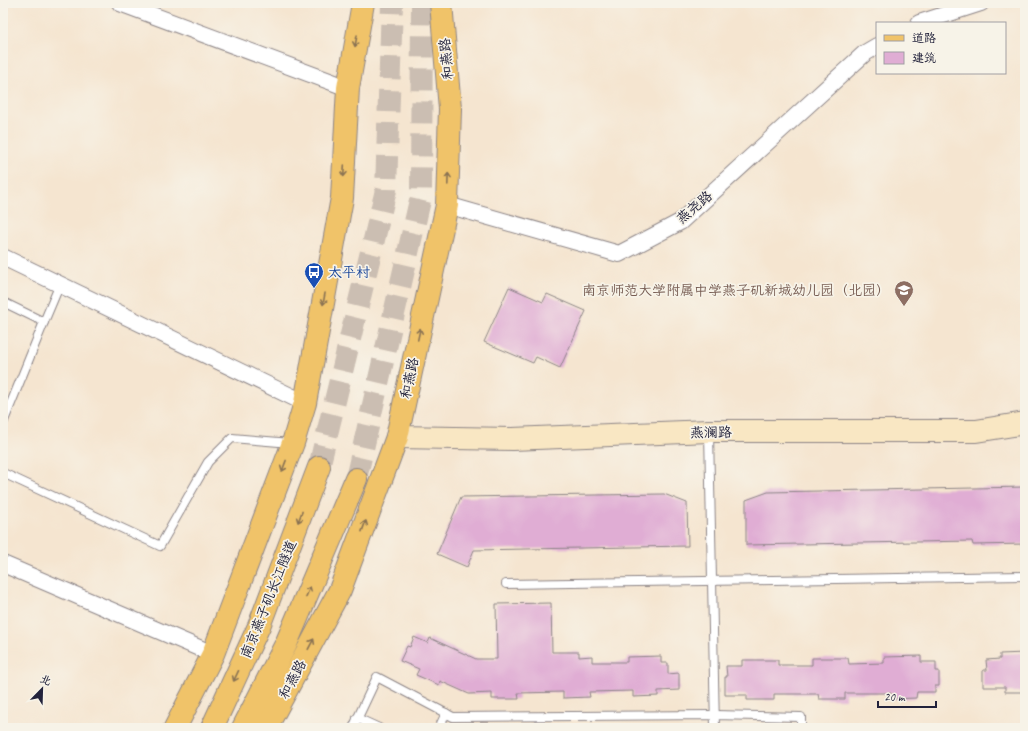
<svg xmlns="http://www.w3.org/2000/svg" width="1028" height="731" font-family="Caveat,'LXGW WenKai TC',sans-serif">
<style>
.building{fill:#e0add4}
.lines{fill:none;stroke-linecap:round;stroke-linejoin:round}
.highway-tunnel{stroke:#cbbeb2;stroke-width:22;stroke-dasharray:22 11;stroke-linecap:butt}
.lane-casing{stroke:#8c8486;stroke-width:10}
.street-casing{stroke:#8c8486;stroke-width:18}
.secondary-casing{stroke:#8c8486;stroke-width:24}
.primary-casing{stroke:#8c8486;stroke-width:24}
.highway-casing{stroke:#8c8486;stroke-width:24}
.lane{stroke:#fff;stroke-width:8}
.street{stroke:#fff;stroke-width:16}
.secondary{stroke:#f9e7c3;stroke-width:22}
.primary{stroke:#f0c369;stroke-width:22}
.highway{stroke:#f0c369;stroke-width:22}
.oneway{stroke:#897252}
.labels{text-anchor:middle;stroke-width:3.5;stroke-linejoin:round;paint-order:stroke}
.street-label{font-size:14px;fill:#22223b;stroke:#f7f3e8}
.transit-label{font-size:14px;fill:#164399;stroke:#f7f3e8;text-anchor:start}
.education-label{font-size:14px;fill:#785e54;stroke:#f7f3e8;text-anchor:end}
</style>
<rect width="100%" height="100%" fill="#f7f3e8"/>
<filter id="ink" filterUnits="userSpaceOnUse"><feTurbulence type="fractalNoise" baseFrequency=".025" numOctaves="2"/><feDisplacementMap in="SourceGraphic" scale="8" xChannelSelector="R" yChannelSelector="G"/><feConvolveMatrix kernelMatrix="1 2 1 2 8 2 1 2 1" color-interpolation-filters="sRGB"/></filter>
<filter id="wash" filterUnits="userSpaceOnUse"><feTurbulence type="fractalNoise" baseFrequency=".012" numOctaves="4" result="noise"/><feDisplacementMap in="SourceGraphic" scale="16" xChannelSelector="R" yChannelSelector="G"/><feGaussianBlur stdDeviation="0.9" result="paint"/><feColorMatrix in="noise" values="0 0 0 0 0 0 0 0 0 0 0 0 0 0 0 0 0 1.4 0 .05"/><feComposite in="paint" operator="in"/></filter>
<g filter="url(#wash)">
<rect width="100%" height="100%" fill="#f5e5d0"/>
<g id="blocks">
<g class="building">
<polygon points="509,287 543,302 547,294 586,311 560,368 536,357 533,363 484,342"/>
<polygon points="1025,487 1025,544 973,545 972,541 746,545 746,500 768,492"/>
<polygon points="664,494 687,503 688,546 474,550 467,567 437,554 461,497"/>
<polygon points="551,603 552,652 579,652 579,657 592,656 592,662 627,662 627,657 661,656 661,663 668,663 668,674 679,673 679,690 658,691 658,696 633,697 633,691 589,692 590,697 563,698 563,692 518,693 519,699 492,699 492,693 469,694 440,681 439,685 416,675 419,669 400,661 407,646 410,647 414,637 428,643 430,638 476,659 497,659 496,604"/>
<polygon points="1025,653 1025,692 1005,692 1005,687 983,687 983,670 987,670 986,660 1000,659 1000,654"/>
<polygon points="921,656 921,662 936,662 936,671 939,671 939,686 935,686 935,692 917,692 916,698 891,699 891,693 845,693 845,699 819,699 818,694 774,694 774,700 747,700 747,695 725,695 725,677 727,677 726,666 742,666 742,660 778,660 778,665 812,665 812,658 848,658 849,664 884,663 884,657"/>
</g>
</g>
</g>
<g filter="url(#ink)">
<use href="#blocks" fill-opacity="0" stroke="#8c8486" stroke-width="1"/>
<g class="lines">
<g class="highway-tunnel">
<polyline points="319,467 386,190 392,3"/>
<polyline points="356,479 421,196 422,3"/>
</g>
<defs>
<g id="lane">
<polyline points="3,302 44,322 60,284"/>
<polyline points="3,423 44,322"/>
<polyline points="709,432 715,728"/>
<polyline points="3,473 160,546 208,462 232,438 291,443"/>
<polyline points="506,584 1025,576"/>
<polyline points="357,718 379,728"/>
<polyline points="353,728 377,677 453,717 715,715 801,717 801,728"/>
<polyline points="439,728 446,713"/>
</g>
<g id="street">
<polyline points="120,3 348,88"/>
<polyline points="919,23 981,3"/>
<polyline points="447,205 619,254 680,222 865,53 877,46"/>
<polyline points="3,257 305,403"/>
<polyline points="3,564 213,654"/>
</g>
<polyline id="secondary" points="397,437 512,439 709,431 976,431 1025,423"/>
<g id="primary">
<polyline points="175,728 213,654 293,443 305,403 342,198 348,88 363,3"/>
<polyline points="266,728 340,590 397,437 447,205 450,109 441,3"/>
</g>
<g id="highway">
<polyline points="212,728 259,626 319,467"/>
<polyline points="243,728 286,644 356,479"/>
</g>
</defs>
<use href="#lane" class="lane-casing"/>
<use href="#street" class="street-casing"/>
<use href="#secondary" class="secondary-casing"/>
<use href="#primary" class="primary-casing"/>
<use href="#highway" class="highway-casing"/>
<use href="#lane" class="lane"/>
<use href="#street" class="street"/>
<use href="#secondary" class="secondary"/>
<use href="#primary" class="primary"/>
<use href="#highway" class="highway"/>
</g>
<defs><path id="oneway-shaft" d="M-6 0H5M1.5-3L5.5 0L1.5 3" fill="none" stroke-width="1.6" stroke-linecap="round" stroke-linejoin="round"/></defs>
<g class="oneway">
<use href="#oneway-shaft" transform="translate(356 41) rotate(100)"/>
<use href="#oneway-shaft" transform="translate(344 171) rotate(93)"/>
<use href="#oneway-shaft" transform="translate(448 179) rotate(-88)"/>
<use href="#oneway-shaft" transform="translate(324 299) rotate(100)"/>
<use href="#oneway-shaft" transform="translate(419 334) rotate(-78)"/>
<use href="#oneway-shaft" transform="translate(284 466) rotate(111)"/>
<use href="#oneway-shaft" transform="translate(300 517) rotate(111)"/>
<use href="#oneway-shaft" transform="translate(364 526) rotate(-70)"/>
<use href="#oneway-shaft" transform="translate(308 592) rotate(-67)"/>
<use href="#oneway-shaft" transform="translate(311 644) rotate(-62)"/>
<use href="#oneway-shaft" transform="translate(236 676) rotate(115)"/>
</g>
</g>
<defs>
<symbol id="bus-pin" viewBox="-11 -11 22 30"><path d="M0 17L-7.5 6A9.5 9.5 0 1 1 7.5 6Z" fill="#1a4fb4" stroke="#f7f3e8"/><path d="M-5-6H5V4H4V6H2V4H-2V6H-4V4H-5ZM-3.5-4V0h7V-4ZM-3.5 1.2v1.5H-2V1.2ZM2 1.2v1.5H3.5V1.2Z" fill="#fff"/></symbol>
<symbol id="school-pin" viewBox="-11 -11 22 30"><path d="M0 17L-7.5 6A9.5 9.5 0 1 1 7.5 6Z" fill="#8d6e63" stroke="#f7f3e8"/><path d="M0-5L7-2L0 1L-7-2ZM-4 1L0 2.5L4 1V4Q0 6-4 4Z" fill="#fff"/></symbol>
</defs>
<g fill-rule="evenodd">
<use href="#bus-pin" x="303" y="261" width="22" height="30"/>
<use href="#school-pin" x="893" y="279" width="22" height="30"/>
</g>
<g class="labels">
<g class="street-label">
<text transform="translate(446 59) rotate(-95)" y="5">和燕路</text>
<text transform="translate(694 207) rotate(-40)" y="5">燕尧路</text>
<text transform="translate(409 378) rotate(-78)" y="5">和燕路</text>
<text transform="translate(711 432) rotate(-1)" y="5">燕澜路</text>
<text transform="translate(268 599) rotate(-68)" y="5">南京燕子矶长江隧道</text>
<text transform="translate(292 679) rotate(-62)" y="5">和燕路</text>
</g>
<g class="transit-label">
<text x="328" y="277">太平村</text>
</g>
<g class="education-label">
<text x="890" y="295">南京师范大学附属中学燕子矶新城幼儿园（北园）</text>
</g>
</g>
<rect width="1028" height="731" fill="none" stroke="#f7f3e8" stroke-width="16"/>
<rect x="876" y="22" width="130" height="52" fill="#f7f3e8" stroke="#a29fa3"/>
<rect x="884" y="35" width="20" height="6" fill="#f0c369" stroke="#a29fa3"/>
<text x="912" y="42" font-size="12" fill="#22223b">道路</text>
<rect x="884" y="52" width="20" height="12" fill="#e0add4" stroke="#a29fa3"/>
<text x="912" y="62" font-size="12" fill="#22223b">建筑</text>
<g transform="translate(42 689) rotate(23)" stroke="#f7f3e8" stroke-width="3" paint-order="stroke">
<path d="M0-3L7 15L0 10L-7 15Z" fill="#22223b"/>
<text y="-6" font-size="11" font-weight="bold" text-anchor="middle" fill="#22223b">北</text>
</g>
<path d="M878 701v6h58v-6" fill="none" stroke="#22223b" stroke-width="2"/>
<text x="884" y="701" font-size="12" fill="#22223b" stroke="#f7f3e8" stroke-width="3" paint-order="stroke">20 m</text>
</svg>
